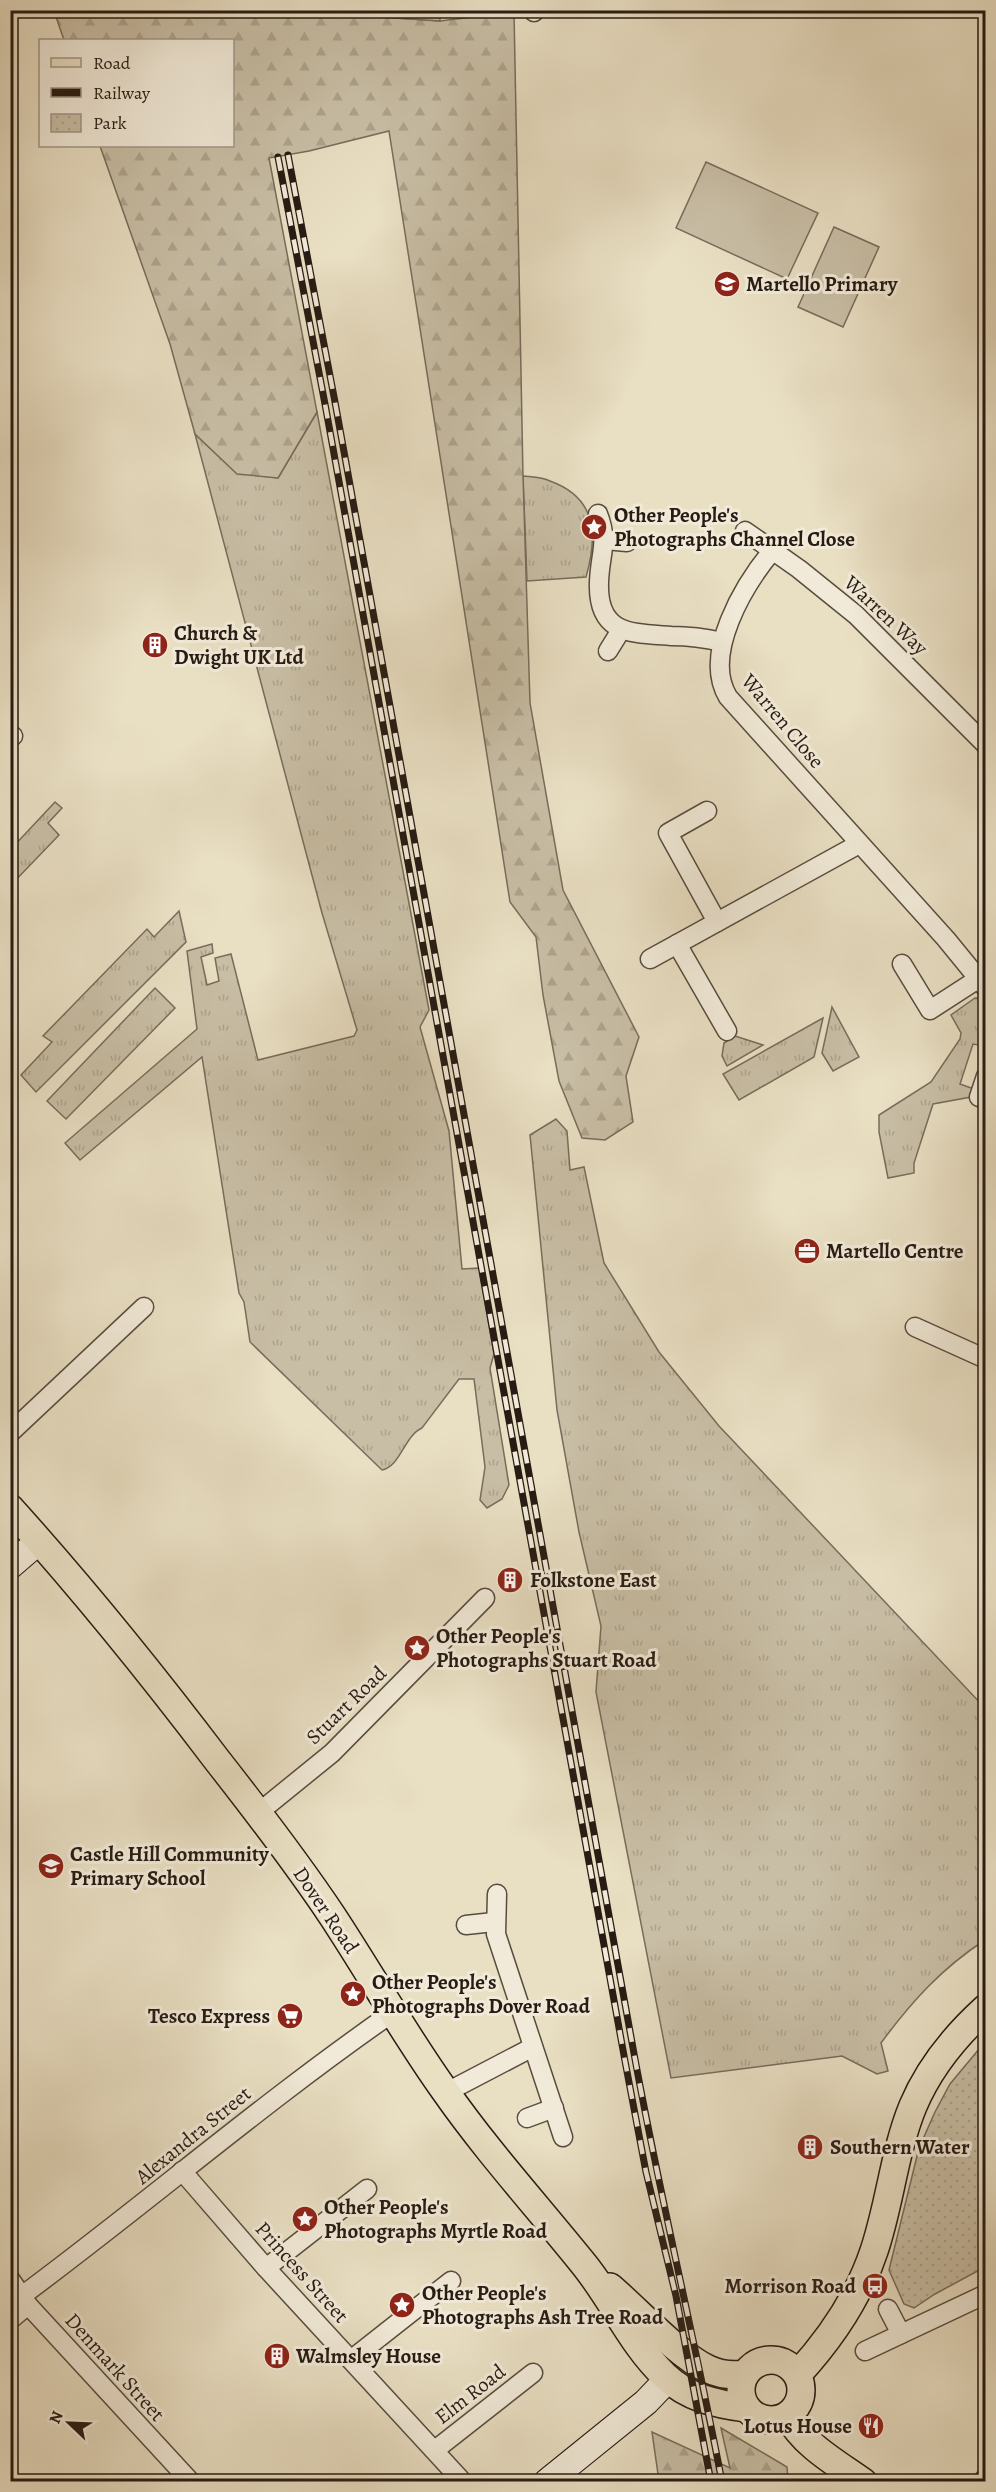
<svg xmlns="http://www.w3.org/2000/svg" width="996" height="2492" font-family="Alegreya,serif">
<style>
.grass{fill:url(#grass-tufts);stroke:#786c5c;stroke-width:1.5}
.forest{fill:url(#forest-firs);stroke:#786c5c;stroke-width:1.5}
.park{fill:url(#park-dots);stroke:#786c5c;stroke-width:1.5}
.garden{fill:#c8bea5;stroke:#786c5c;stroke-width:1.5}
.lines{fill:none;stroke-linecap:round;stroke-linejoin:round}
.street-casing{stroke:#584c3f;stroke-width:21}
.secondary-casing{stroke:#271b13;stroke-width:28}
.primary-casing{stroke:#271b13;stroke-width:30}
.street{stroke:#f1ead8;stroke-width:18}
.secondary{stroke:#f1ead8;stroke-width:26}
.primary{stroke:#e9dfc3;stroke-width:27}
.rail-casing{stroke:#271b13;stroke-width:7}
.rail{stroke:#f1ead8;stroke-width:4.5;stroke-dasharray:14;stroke-linecap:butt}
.labels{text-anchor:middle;stroke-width:6;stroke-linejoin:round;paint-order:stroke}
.poi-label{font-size:21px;font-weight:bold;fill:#271b13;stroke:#f1ead8;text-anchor:start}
.street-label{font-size:21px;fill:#271b13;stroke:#f1ead8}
</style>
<defs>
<pattern id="grass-tufts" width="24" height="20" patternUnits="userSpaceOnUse" patternTransform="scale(1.5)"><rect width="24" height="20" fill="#c8bea5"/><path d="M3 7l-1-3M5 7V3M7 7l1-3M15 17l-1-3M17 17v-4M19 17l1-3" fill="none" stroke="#aca38d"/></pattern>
<pattern id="forest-firs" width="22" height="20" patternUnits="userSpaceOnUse" patternTransform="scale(1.5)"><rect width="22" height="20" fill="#c8bea5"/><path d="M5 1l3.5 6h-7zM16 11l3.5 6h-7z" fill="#aca38d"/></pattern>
<pattern id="park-dots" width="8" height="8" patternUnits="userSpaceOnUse" patternTransform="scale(1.5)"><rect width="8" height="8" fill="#c8bea5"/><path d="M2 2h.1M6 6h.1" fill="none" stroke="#aca38d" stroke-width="1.8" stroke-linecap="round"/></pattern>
</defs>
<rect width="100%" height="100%" fill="#e9dfc3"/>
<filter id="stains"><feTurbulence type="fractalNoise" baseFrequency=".00333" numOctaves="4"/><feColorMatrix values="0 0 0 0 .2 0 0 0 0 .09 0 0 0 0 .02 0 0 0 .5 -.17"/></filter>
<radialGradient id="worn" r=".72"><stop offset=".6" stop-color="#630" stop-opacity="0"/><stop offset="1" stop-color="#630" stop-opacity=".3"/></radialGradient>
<g class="grass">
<path d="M317,412l112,598 -9,17 29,104 13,138 17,-1 15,86 -4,14 19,117 -7,14 -15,9 -7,-8 5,-33 -11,-88h-15l-37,49c-18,8 -21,38 -40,42l-132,-128 -6,-40 -5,-9 -37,-236 -122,103 -15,-17 132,-114 -10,-78 25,-7 1,9 -12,4 6,28 12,-4 -4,-23 16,-4 27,106 96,-24 3,-6 -35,-117 -127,-479 42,39 41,5z"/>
<path d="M523,476c8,1 19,1 27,5 47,17 48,54 36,96l-59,4z"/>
<polygon points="55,802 62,808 48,823 59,835 11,885 11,849"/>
<polygon points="179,911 186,942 36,1092 21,1075 52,1042 43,1036 147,929 154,937"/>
<polygon points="155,988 175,1008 66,1119 47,1101"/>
<polygon points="975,998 985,998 985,1041 984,1046 973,1044 960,1084 974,1089 971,1097 933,1104 914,1163 914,1173 888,1178 879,1132 879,1115 931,1082 960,1039 961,1033 951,1015"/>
<polygon points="832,1007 859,1057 833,1071 822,1053"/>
<polygon points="823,1018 814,1057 739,1100 723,1074"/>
<polygon points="735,1036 763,1045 727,1066 722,1056 724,1043"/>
<path d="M556,1119l11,12 3,39 14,-3 20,96 55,89 60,74 266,282v232c-43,28 -73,61 -104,103l7,28 -11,3 -35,-18 -171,22 -75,-386 5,-66 -22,-94 -22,-122 -27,-275z"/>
</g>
<g class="forest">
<polygon points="202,10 211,17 231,11 319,10 320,13 440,21 514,12 523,476 530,703 563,890 639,1037 626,1076 633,1122 605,1140 582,1138 559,1081 543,995 536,937 510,902 389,131 309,151 269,158 317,412 278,478 237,474 195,434 170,344 100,146 232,146 232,40 64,40 54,11"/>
<polygon points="721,2428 787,2467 788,2481 659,2481 652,2432 730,2468"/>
</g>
<polygon class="park" points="984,2043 985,2267 935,2294 914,2308 904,2304 889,2270 919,2148 935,2112 950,2084"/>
<g class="garden">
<polygon points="319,11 440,11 440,21 320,13"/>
<polygon points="706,162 818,213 787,279 676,228"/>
<polygon points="834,227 879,247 843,327 798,307"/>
</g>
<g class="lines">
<defs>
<g id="street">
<polyline points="534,10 534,12"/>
<path d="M598,514c11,28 2,39 1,68 -2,53 32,51 72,54 18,0 34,2 51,6"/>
<polyline points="745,531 799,569 856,615 986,745"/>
<polyline points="605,540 627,542"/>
<path d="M772,551c-28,34 -70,103 -44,146l218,242 40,49"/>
<polyline points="608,651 621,630"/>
<polyline points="10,734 13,736"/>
<polyline points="707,811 668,833 717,922"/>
<polyline points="677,944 727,1031"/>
<polyline points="650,959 859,844"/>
<polyline points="902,964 930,1010 978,979"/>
<polyline points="979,1097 986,1076"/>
<polyline points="915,1327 986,1359"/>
<polyline points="10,1433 144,1307"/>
<polyline points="258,1813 332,1753 485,1598"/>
<polyline points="497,1894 496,1934 563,2137"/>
<polyline points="466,1925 494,1922"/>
<polyline points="445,2093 533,2047"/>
<polyline points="527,2118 554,2108"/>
<polyline points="182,2171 266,2268 463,2482"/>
<polyline points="266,2268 367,2189"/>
<polyline points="10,2279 28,2305 191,2482"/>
<path d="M23,2295c124,-92 242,-194 369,-282"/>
<polyline points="888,2309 901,2334"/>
<polyline points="10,2320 28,2305"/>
<polyline points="865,2351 986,2294"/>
<polyline points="352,2359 451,2281"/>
<polyline points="435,2450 533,2373"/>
<polyline points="982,2482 986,2477"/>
</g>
<g id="secondary">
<polyline points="10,1566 39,1541"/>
<polyline points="547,2482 646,2402 668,2379"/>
</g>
<g id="primary">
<path d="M10,1508c73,81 141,165 207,252 40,51 80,103 116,157 38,58 72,118 112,174 42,60 91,114 137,171 30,36 49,82 83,114 23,22 51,28 81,32"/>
<path d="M610,2287c26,22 69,69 98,82 13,6 24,7 37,5"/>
<circle cx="771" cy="2390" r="30"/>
<path d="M798,2374c33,-36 60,-75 76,-123 16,-47 20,-99 39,-145 16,-38 42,-70 73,-98"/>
<path d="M788,2416c17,30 47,46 75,66"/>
</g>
</defs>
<use href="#street" class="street-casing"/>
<use href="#secondary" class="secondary-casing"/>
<use href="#primary" class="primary-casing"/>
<use href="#street" class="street"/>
<use href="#secondary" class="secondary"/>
<use href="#primary" class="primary"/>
<defs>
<g id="rail">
<path d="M288,155l47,247 300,1657c26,142 60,281 87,423"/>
<polyline points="278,157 325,404 625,2061 646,2172 676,2296 711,2482"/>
</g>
</defs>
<use href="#rail" class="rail-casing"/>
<use href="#rail" class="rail"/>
</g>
<defs>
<symbol id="school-disc" viewBox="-11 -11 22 22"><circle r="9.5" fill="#8f2418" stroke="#f1ead8"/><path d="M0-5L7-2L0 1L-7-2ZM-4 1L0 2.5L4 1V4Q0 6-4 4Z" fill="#fff"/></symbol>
<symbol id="sight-disc" viewBox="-11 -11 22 22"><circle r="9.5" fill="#8f2418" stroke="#f1ead8"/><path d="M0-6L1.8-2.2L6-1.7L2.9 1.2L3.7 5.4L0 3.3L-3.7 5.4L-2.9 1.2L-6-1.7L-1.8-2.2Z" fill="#fff"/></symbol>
<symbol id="building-disc" viewBox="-11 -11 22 22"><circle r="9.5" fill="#8f2418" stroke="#f1ead8"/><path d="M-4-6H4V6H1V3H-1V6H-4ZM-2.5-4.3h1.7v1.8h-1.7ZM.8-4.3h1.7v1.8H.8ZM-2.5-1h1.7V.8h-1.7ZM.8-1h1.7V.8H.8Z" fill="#fff"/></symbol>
<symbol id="office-disc" viewBox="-11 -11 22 22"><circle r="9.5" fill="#8f2418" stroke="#f1ead8"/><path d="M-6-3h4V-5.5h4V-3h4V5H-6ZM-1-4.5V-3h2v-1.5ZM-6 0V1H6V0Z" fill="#fff"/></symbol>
<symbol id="supermarket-disc" viewBox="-11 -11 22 22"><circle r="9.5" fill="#8f2418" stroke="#f1ead8"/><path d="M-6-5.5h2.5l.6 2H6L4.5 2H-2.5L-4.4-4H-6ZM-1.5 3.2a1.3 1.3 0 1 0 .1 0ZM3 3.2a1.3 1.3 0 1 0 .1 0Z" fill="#fff"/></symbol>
<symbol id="bus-disc" viewBox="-11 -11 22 22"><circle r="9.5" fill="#8f2418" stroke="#f1ead8"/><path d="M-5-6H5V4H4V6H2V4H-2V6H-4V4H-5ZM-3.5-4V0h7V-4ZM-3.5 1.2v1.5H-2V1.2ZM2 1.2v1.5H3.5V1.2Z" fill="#fff"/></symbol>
<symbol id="restaurant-disc" viewBox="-11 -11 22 22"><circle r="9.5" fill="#8f2418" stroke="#f1ead8"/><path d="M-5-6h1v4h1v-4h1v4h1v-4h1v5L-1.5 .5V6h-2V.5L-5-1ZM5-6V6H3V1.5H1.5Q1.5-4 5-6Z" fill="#fff"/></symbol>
</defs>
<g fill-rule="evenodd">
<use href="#school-disc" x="712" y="269" width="30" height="30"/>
<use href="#sight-disc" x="579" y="512" width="30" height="30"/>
<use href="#building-disc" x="140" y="630" width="30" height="30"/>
<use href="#office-disc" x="792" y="1236" width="30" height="30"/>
<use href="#building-disc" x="495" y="1565" width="30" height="30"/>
<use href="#sight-disc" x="402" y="1633" width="30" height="30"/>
<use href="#school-disc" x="36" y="1851" width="30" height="30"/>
<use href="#sight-disc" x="338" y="1979" width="30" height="30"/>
<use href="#supermarket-disc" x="275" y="2001" width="30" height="30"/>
<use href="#building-disc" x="795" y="2132" width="30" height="30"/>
<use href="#sight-disc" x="290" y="2204" width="30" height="30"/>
<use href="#bus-disc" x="860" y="2271" width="30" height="30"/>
<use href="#sight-disc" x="387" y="2290" width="30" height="30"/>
<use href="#building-disc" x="262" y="2341" width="30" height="30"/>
<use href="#restaurant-disc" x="856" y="2411" width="30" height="30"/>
</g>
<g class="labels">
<g class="poi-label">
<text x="746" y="291">Martello Primary</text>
<text x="614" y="522">Other People's<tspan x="614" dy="24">Photographs Channel Close</tspan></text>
<text x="174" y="640">Church &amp;<tspan x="174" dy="24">Dwight UK Ltd</tspan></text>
<text x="826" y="1258">Martello Centre</text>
<text x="530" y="1587">Folkstone East</text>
<text x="436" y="1643">Other People's<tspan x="436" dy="24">Photographs Stuart Road</tspan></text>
<text x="70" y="1861">Castle Hill Community<tspan x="70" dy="24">Primary School</tspan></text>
<text x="372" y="1989">Other People's<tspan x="372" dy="24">Photographs Dover Road</tspan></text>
<text x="270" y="2023" text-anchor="end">Tesco Express</text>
<text x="830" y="2154">Southern Water</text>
<text x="324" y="2214">Other People's<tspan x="324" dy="24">Photographs Myrtle Road</tspan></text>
<text x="856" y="2293" text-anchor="end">Morrison Road</text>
<text x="422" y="2300">Other People's<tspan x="422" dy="24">Photographs Ash Tree Road</tspan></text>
<text x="296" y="2363">Walmsley House</text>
<text x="852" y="2433" text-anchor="end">Lotus House</text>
</g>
<g class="street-label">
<text transform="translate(886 615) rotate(43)" y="7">Warren Way</text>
<text transform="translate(783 721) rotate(50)" y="7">Warren Close</text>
<text transform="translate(346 1705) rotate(-44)" y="7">Stuart Road</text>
<text transform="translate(326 1910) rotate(56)" y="7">Dover Road</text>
<text transform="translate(193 2135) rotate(-39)" y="7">Alexandra Street</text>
<text transform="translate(302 2272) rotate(48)" y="7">Princess Street</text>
<text transform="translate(115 2367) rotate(48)" y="7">Denmark Street</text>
<text transform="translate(470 2394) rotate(-38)" y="7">Elm Road</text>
</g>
</g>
<rect width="996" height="2492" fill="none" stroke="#e9dfc3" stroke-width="36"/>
<rect x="12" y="12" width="972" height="2468" fill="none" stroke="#271b13" stroke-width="3"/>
<rect x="18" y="18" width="960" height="2456" fill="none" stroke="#271b13" stroke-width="1.5"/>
<rect x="39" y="39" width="195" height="108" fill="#f1ead8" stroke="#a09789" stroke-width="1.5"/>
<rect x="51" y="58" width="30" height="9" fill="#e9dfc3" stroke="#a09789" stroke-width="1.5"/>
<text x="93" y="69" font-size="18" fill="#271b13">Road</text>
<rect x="51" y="88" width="30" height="9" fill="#271b13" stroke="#a09789" stroke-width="1.5"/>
<text x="93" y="99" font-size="18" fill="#271b13">Railway</text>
<rect x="51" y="114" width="30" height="18" fill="url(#park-dots)" stroke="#a09789" stroke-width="1.5"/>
<text x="93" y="129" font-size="18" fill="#271b13">Park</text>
<g transform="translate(69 2423) rotate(293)" stroke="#f1ead8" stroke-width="4.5" paint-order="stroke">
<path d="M0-4.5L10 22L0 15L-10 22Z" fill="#271b13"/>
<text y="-9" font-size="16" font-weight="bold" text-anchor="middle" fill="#271b13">N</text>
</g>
<rect width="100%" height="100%" filter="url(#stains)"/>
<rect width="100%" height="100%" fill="url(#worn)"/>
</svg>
